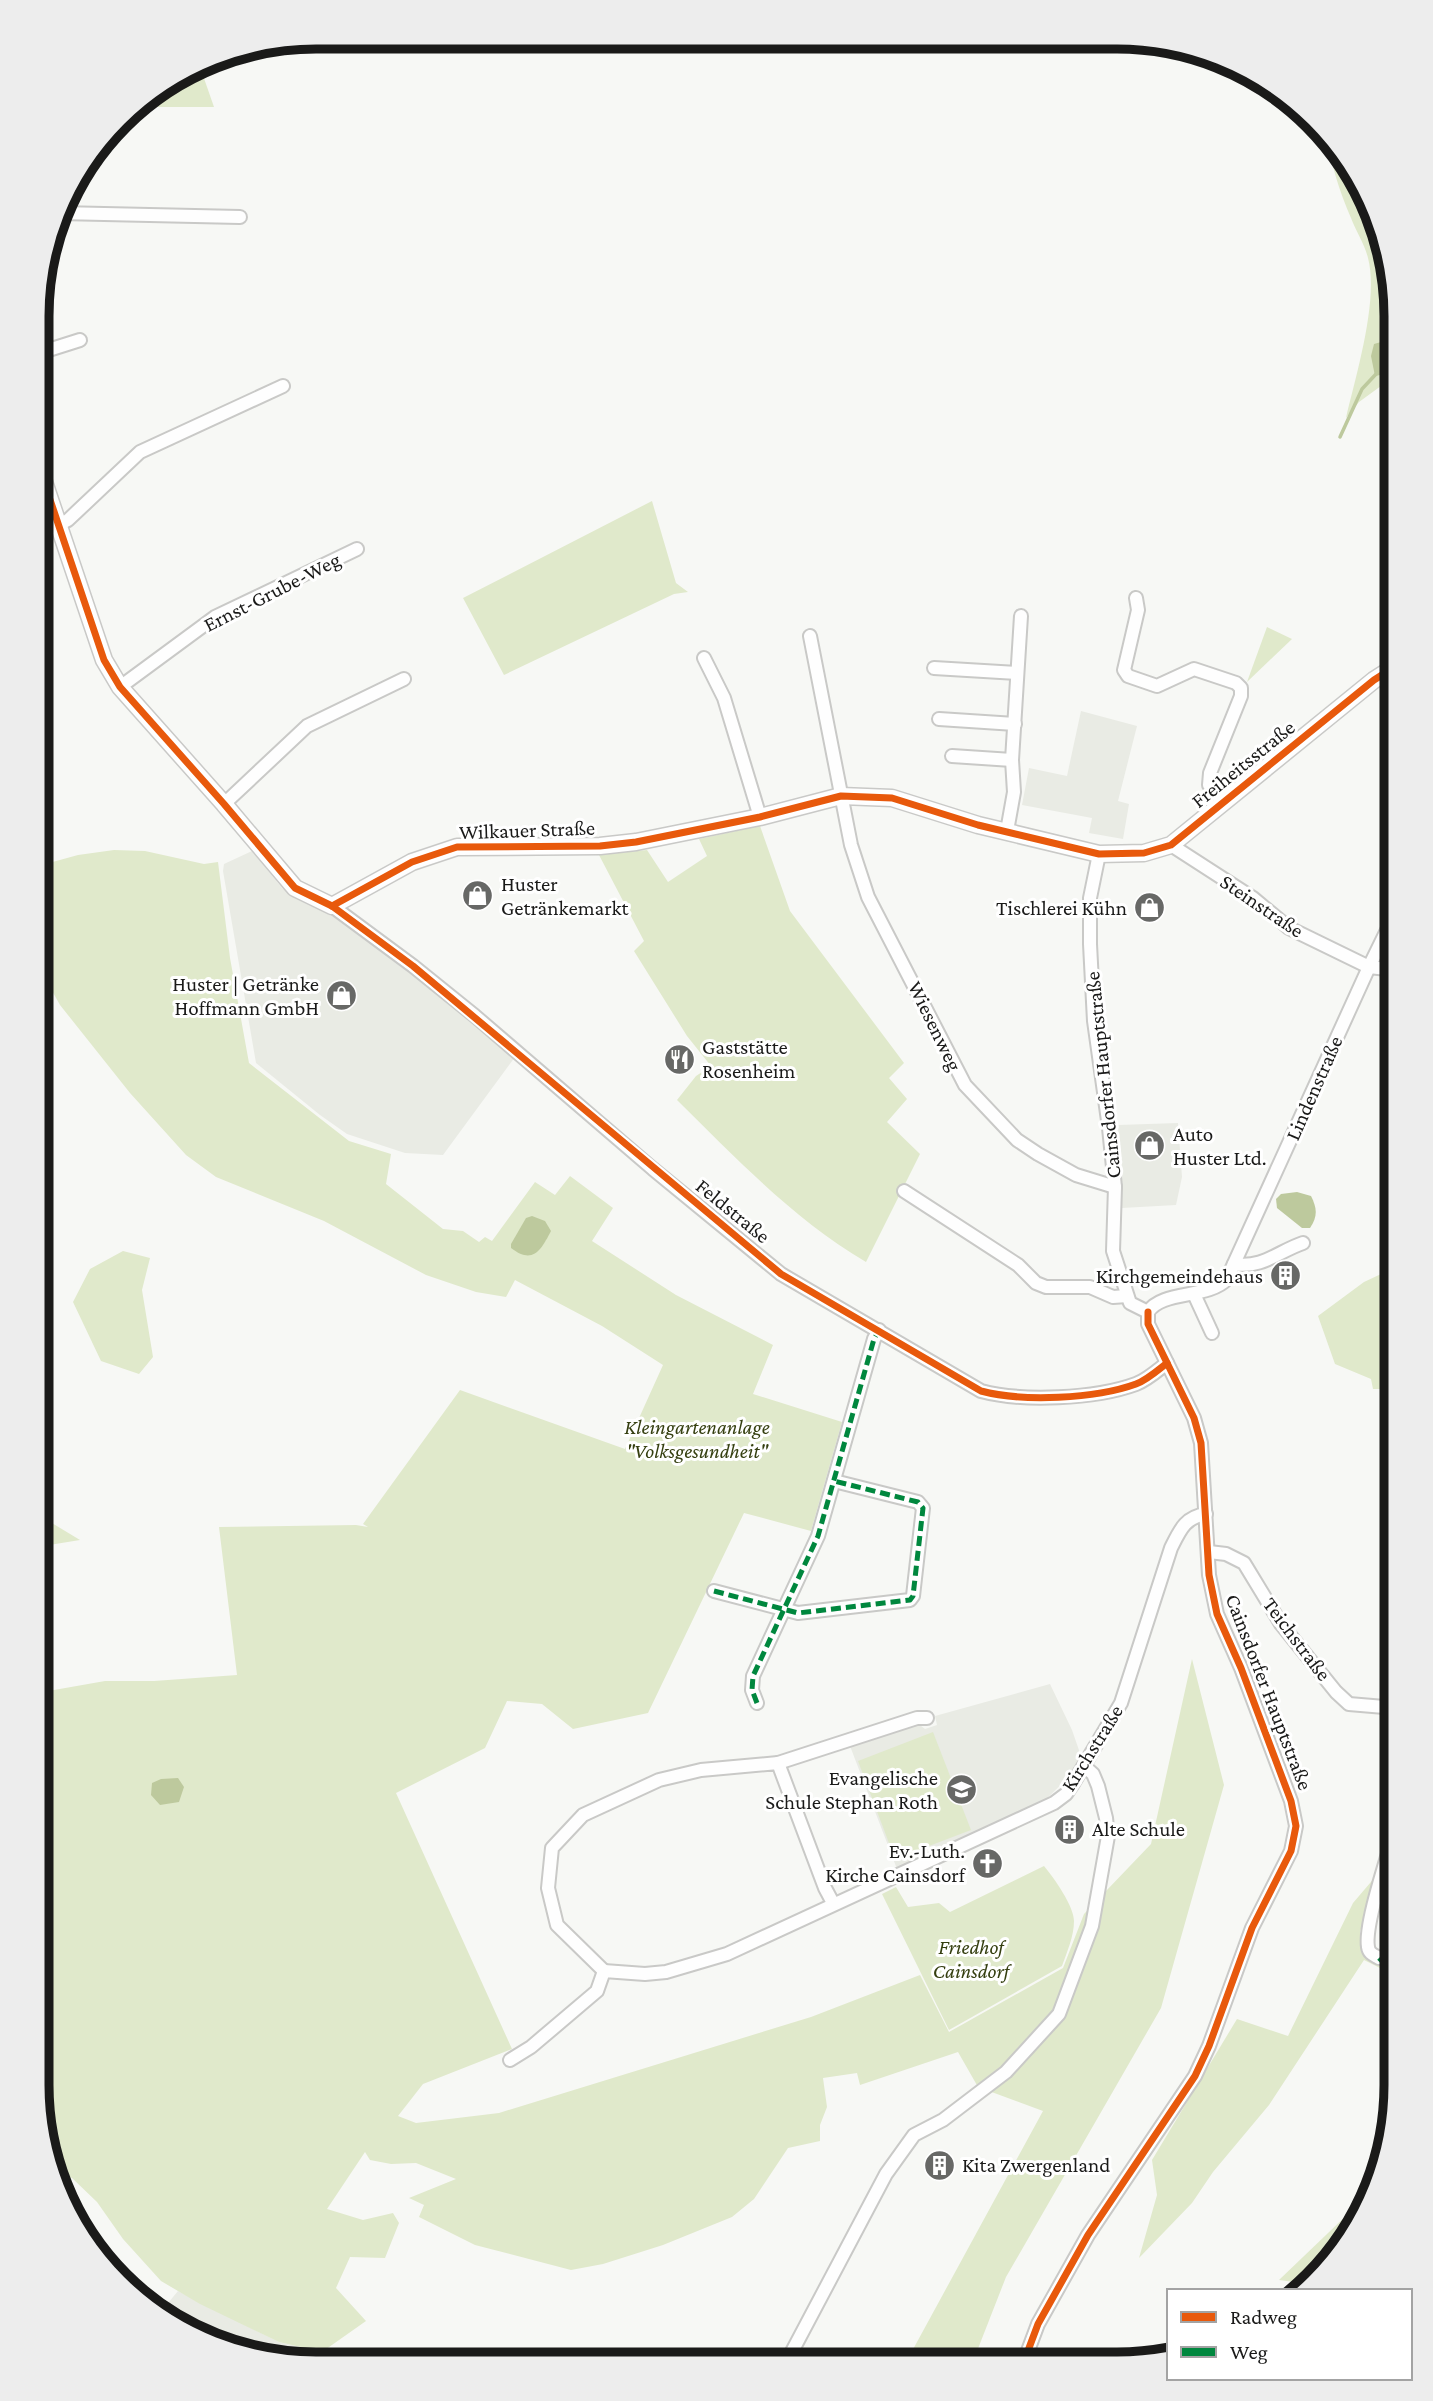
<svg xmlns="http://www.w3.org/2000/svg" width="1433" height="2401" font-family="'Crimson Pro',serif">
<style>
.built{fill:#e9ebe4}
.green{fill:#e0e9cb}
.water{fill:#bdc99d}
.lines{fill:none;stroke-linecap:round;stroke-linejoin:round}
.stream{stroke:#bdc99d;stroke-width:3.5}
.minor-casing{stroke:#c9c9c7;stroke-width:16}
.tertiary-casing{stroke:#c9c9c7;stroke-width:19}
.minor{stroke:#fefefe;stroke-width:12}
.tertiary{stroke:#fefefe;stroke-width:16}
.quiet{stroke:#00873e;stroke-width:5;stroke-dasharray:10 5;stroke-linecap:butt}
.cycleway-casing{stroke:#fff;stroke-width:11}
.cycleway{stroke:#e8590c;stroke-width:7}
.labels{text-anchor:middle;stroke-width:6;stroke-linejoin:round;paint-order:stroke}
.street-label{font-size:21px;fill:#1a1a19;stroke:#fff}
.poi-label{font-size:21px;fill:#1a1a19;stroke:#fff;text-anchor:start}
.park-label{font-size:21px;font-style:italic;fill:#353f10;stroke:#fff}
.rim{fill:none;stroke:#1a1a19;stroke-width:9}
</style>
<rect width="100%" height="100%" fill="#f7f8f5"/>
<g class="built">
<polygon points="1081,711 1137,726 1118,801 1129,804 1123,839 1089,833 1092,818 1022,805 1029,768 1067,776"/>
<polygon points="252,851 282,888 297,899 334,917 383,950 515,1057 443,1155 405,1153 347,1134 320,1115 256,1063 223,871 224,864"/>
<polygon points="1178,1123 1182,1177 1176,1205 1122,1208 1118,1125"/>
<polygon points="1050,1684 1072,1730 1081,1756 1073,1773 1037,1808 897,1869 850,1746 916,1722 925,1729 937,1725 935,1716"/>
<polygon points="178,2291 279,2342 322,2352 306,2362 280,2362 210,2343 159,2314"/>
</g>
<g class="green">
<polygon points="199,64 214,107 152,107 147,97"/>
<path d="M1328,135l11,11 36,64 21,106v28l-8,-4 2,33 6,-3v5l-37,27 -13,16c10,-43 33,-118 22,-160 -3,-13 -12,-27 -17,-40 -11,-26 -21,-54 -23,-83z"/>
<polygon points="652,501 676,583 688,592 674,594 504,675 463,598"/>
<polygon points="1267,627 1292,639 1247,682"/>
<path d="M760,826l30,85 114,152 -15,15 18,21 -20,23 33,32 -54,108c-73,-43 -129,-103 -189,-162l19,-24 15,-10 -24,-30 -53,-85 10,-10 -45,-86 48,-5 21,32 39,-26 -8,-17z"/>
<polygon points="114,850 145,851 204,864 218,862 230,958 249,1063 349,1141 391,1154 386,1184 443,1229 463,1231 479,1242 485,1237 492,1241 535,1182 555,1195 570,1176 613,1208 592,1241 676,1295 773,1345 753,1394 842,1422 811,1531 744,1513 648,1713 573,1729 542,1704 507,1701 485,1748 396,1793 512,2049 423,2084 398,2116 416,2123 499,2113 811,2017 920,1975 949,2032 1063,1968 1084,1914 1151,1844 1192,1659 1224,1785 1161,2008 1006,2277 972,2364 905,2364 1043,2111 978,2087 958,2052 860,2085 857,2073 823,2078 827,2107 820,2125 820,2141 788,2148 754,2199 732,2217 663,2245 603,2264 571,2270 475,2245 419,2217 424,2205 409,2198 456,2179 416,2163 391,2164 370,2160 365,2152 327,2209 363,2220 393,2213 399,2223 385,2258 350,2257 336,2288 366,2321 322,2352 279,2342 200,2304 161,2281 123,2239 97,2202 72,2178 54,2170 37,2085 37,1693 105,1681 154,1681 237,1675 219,1527 356,1525 368,1527 363,1524 460,1390 625,1449 663,1365 602,1326 515,1280 506,1297 476,1292 426,1275 324,1221 216,1177 186,1155 130,1093 60,1005 42,973 38,963 38,866 78,855"/>
<polygon points="123,1251 150,1258 142,1290 153,1357 139,1374 101,1361 73,1302 90,1269"/>
<polygon points="1396,1267 1396,1389 1373,1389 1371,1379 1335,1364 1318,1316 1364,1282"/>
<polygon points="37,1514 80,1540 37,1547"/>
<polygon points="1396,1629 1396,1696 1393,1696 1385,1642"/>
<polygon points="933,1732 971,1830 895,1859 858,1761"/>
<path d="M1044,1866c10,12 30,40 30,55 0,15 -7,31 -12,45l-113,64 -67,-136 14,-7 12,20 31,-4 11,9z"/>
<polygon points="1376,1876 1360,1932 1363,1954 1386,1965 1396,1958 1396,1976 1364,1960 1269,2105 1213,2172 1192,2203 1139,2258 1157,2195 1152,2160 1237,2019 1288,2036 1353,1903"/>
<polygon points="1374,2189 1339,2255 1309,2284 1279,2280"/>
</g>
<g class="water">
<polygon points="1388,340 1396,344 1396,370 1390,373 1375,376 1371,356 1374,344"/>
<path d="M1297,1192l14,4c6,12 7,20 -1,32h-8l-25,-20 -1,-9 5,-5z"/>
<path d="M532,1216l13,5 6,10c-10,19 -18,34 -40,17v-4l15,-26z"/>
<polygon points="178,1778 184,1787 179,1802 160,1805 151,1795 152,1783 161,1779"/>
</g>
<g class="lines">
<g class="stream">
<path d="M1347,161c6,33 22,63 37,93"/>
<polyline points="1382,345 1384,254"/>
<polyline points="1340,437 1362,389 1377,373"/>
</g>
<defs>
<g id="minor">
<polyline points="59,213 240,217"/>
<polyline points="39,353 80,340"/>
<polyline points="58,525 68,520 140,452 283,386"/>
<polyline points="1136,598 1138,610 1124,670 1128,676 1157,686 1194,669 1236,683 1241,688 1241,696 1210,773 1209,785 1224,803"/>
<polyline points="810,636 851,845 868,897 965,1085 1017,1140 1038,1154 1076,1175 1115,1187"/>
<polyline points="704,658 724,698 760,817"/>
<polyline points="934,668 1017,673"/>
<polyline points="120,687 215,617 357,549"/>
<polyline points="939,719 1015,724"/>
<polyline points="952,756 1012,760"/>
<polyline points="224,804 307,726 404,679"/>
<polyline points="1007,831 1014,792 1012,760 1021,616"/>
<polyline points="1171,845 1253,898 1289,928 1369,967 1396,970"/>
<polyline points="1099,854 1090,898 1090,944 1094,1021 1109,1128 1115,1187 1113,1251 1130,1303 1148,1312"/>
<path d="M332,906l81,60 62,50 178,153 128,105 200,117c41,11 114,8 155,-7 11,-4 22,-14 31,-21"/>
<polyline points="904,1191 1018,1265 1036,1283 1046,1287 1090,1287 1113,1297 1127,1296"/>
<path d="M1234,1264c28,5 45,-13 69,-21"/>
<polyline points="1194,1294 1212,1333"/>
<path d="M1148,1312c14,-22 60,-13 79,-33l142,-312 27,-55"/>
<polyline points="1209,1552 1226,1554 1244,1563 1281,1624 1336,1692 1349,1704 1396,1708"/>
<polyline points="714,1591 798,1613 910,1600 913,1596 923,1508 918,1502 834,1481"/>
<polyline points="757,1703 752,1690 753,1676 818,1536 874,1339 879,1330"/>
<polyline points="778,1763 917,1718 927,1718"/>
<path d="M1379,1958c-5,-3 -10,-4 -11,-11 -4,-23 21,-94 28,-120"/>
<polyline points="604,1971 557,1925 548,1888 552,1848 583,1815 659,1780 701,1770 778,1763 825,1888 833,1903"/>
<path d="M510,2060l21,-13 66,-56 7,-20 41,3 21,-2 61,-18 327,-151 12,-9 8,-12 47,-79 50,-155c9,-18 14,-31 35,-34"/>
<polyline points="786,2363 886,2174 914,2135 943,2120 1006,2072 1059,2014 1092,1926 1108,1836 1106,1818 1098,1786 1093,1774 1084,1766"/>
<polyline points="1023,2364 1038,2324 1088,2235 1195,2076 1209,2046 1252,1928 1291,1851 1296,1826 1291,1801 1241,1668 1217,1614 1209,1575 1201,1443 1194,1418 1148,1324 1148,1312"/>
</g>
<polyline id="tertiary" points="39,467 104,660 120,687 224,804 295,888 332,906 412,862 457,847 600,846 636,842 760,817 841,796 892,798 978,825 1099,854 1144,853 1171,845 1374,680 1396,666"/>
</defs>
<use href="#minor" class="minor-casing"/>
<use href="#tertiary" class="tertiary-casing"/>
<use href="#minor" class="minor"/>
<use href="#tertiary" class="tertiary"/>
<g class="quiet">
<polyline points="714,1591 798,1613 910,1600 913,1596 923,1508 918,1502 834,1481"/>
<polyline points="757,1703 752,1690 753,1676 818,1536 874,1339 879,1330"/>
<polyline points="1379,1958 1384,1963 1396,1956"/>
</g>
<defs>
<g id="cycleway">
<path d="M39,467l65,193 16,27 104,117 71,84 37,18 81,60 368,308 200,117c41,11 114,8 155,-7 11,-4 22,-14 31,-21"/>
<polyline points="332,906 412,862 457,847 600,846 636,842 760,817 841,796 892,798 978,825 1099,854 1144,853 1171,845 1374,680 1396,666"/>
<polyline points="1023,2364 1038,2324 1088,2235 1195,2076 1209,2046 1252,1928 1291,1851 1296,1826 1291,1801 1241,1668 1217,1614 1209,1575 1201,1443 1194,1418 1148,1324 1148,1312"/>
</g>
</defs>
<use href="#cycleway" class="cycleway-casing"/>
<use href="#cycleway" class="cycleway"/>
</g>
<defs>
<symbol id="shop-disc" viewBox="-11 -11 22 22"><circle r="9.5" fill="#676866" stroke="#fff"/><path d="M-5-2.5h2.3a2.7 3.5 0 0 1 5.4 0H5L5.5 6h-11ZM-1.5-2.5h3a1.5 2.3 0 0 0-3 0Z" fill="#fff"/></symbol>
<symbol id="restaurant-disc" viewBox="-11 -11 22 22"><circle r="9.5" fill="#676866" stroke="#fff"/><path d="M-5-6h1v4h1v-4h1v4h1v-4h1v5L-1.5 .5V6h-2V.5L-5-1ZM5-6V6H3V1.5H1.5Q1.5-4 5-6Z" fill="#fff"/></symbol>
<symbol id="building-disc" viewBox="-11 -11 22 22"><circle r="9.5" fill="#676866" stroke="#fff"/><path d="M-4-6H4V6H1V3H-1V6H-4ZM-2.5-4.3h1.7v1.8h-1.7ZM.8-4.3h1.7v1.8H.8ZM-2.5-1h1.7V.8h-1.7ZM.8-1h1.7V.8H.8Z" fill="#fff"/></symbol>
<symbol id="school-disc" viewBox="-11 -11 22 22"><circle r="9.5" fill="#676866" stroke="#fff"/><path d="M0-5L7-2L0 1L-7-2ZM-4 1L0 2.5L4 1V4Q0 6-4 4Z" fill="#fff"/></symbol>
<symbol id="church-disc" viewBox="-11 -11 22 22"><circle r="9.5" fill="#676866" stroke="#fff"/><path d="M-1.2-6h2.4v3.5h3.3v2.4h-3.3V6h-2.4V-.1h-3.3v-2.4h3.3Z" fill="#fff"/></symbol>
</defs>
<g fill-rule="evenodd">
<use href="#shop-disc" x="460" y="878" width="35" height="35"/>
<use href="#shop-disc" x="1132" y="890" width="35" height="35"/>
<use href="#shop-disc" x="324" y="978" width="35" height="35"/>
<use href="#restaurant-disc" x="662" y="1042" width="35" height="35"/>
<use href="#shop-disc" x="1132" y="1128" width="35" height="35"/>
<use href="#building-disc" x="1268" y="1258" width="35" height="35"/>
<use href="#school-disc" x="944" y="1772" width="35" height="35"/>
<use href="#building-disc" x="1052" y="1812" width="35" height="35"/>
<use href="#church-disc" x="970" y="1846" width="35" height="35"/>
<use href="#building-disc" x="922" y="2148" width="35" height="35"/>
</g>
<g class="labels">
<g class="street-label">
<text transform="translate(272 592) rotate(-27)" y="7">Ernst-Grube-Weg</text>
<text transform="translate(1243 764) rotate(-39)" y="7">Freiheitsstraße</text>
<text transform="translate(527 830) rotate(-2)" y="7">Wilkauer Straße</text>
<text transform="translate(1262 906) rotate(34)" y="7">Steinstraße</text>
<text transform="translate(935 1026) rotate(64)" y="7">Wiesenweg</text>
<text transform="translate(1103 1075) rotate(-96)" y="7">Cainsdorfer Hauptstraße</text>
<text transform="translate(1314 1088) rotate(-66)" y="7">Lindenstraße</text>
<text transform="translate(733 1211) rotate(39)" y="7">Feldstraße</text>
<text transform="translate(1297 1639) rotate(53)" y="7">Teichstraße</text>
<text transform="translate(1269 1692) rotate(69)" y="7">Cainsdorfer Hauptstraße</text>
<text transform="translate(1092 1748) rotate(-58)" y="7">Kirchstraße</text>
</g>
<g class="poi-label">
<text x="501" y="891">Huster<tspan x="501" dy="24">Getränkemarkt</tspan></text>
<text x="1127" y="915" text-anchor="end">Tischlerei Kühn</text>
<text x="319" y="991" text-anchor="end">Huster | Getränke<tspan x="319" dy="24">Hoffmann GmbH</tspan></text>
<text x="702" y="1054">Gaststätte<tspan x="702" dy="24">Rosenheim</tspan></text>
<text x="1173" y="1141">Auto<tspan x="1173" dy="24">Huster Ltd.</tspan></text>
<text x="1263" y="1283" text-anchor="end">Kirchgemeindehaus</text>
<text x="938" y="1785" text-anchor="end">Evangelische<tspan x="938" dy="24">Schule Stephan Roth</tspan></text>
<text x="1092" y="1836">Alte Schule</text>
<text x="965" y="1858" text-anchor="end">Ev.-Luth.<tspan x="965" dy="24">Kirche Cainsdorf</tspan></text>
<text x="962" y="2172">Kita Zwergenland</text>
</g>
<g class="park-label">
<text x="697" y="1434">Kleingartenanlage<tspan x="697" dy="24">"Volksgesundheit"</tspan></text>
<text x="971" y="1954">Friedhof<tspan x="971" dy="24">Cainsdorf</tspan></text>
</g>
</g>
<path d="M0 0H1433V2401H0ZM316 49H1117A267 267 0 0 1 1384 316V2085A267 267 0 0 1 1117 2352H316A267 267 0 0 1 49 2085V316A267 267 0 0 1 316 49Z" fill="#ededed" fill-rule="evenodd"/>
<path class="rim" d="M316 49H1117A267 267 0 0 1 1384 316V2085A267 267 0 0 1 1117 2352H316A267 267 0 0 1 49 2085V316A267 267 0 0 1 316 49Z"/>
<rect x="1167" y="2289" width="245" height="91" fill="#ffffff" stroke="#a3a3a3" stroke-width="2"/>
<rect x="1181" y="2312" width="35" height="10" fill="#e8590c" stroke="#a3a3a3" stroke-width="2"/>
<text x="1230" y="2324" font-size="21" fill="#1a1a19">Radweg</text>
<rect x="1181" y="2347" width="35" height="10" fill="#00873e" stroke="#a3a3a3" stroke-width="2"/>
<text x="1230" y="2359" font-size="21" fill="#1a1a19">Weg</text>
</svg>
